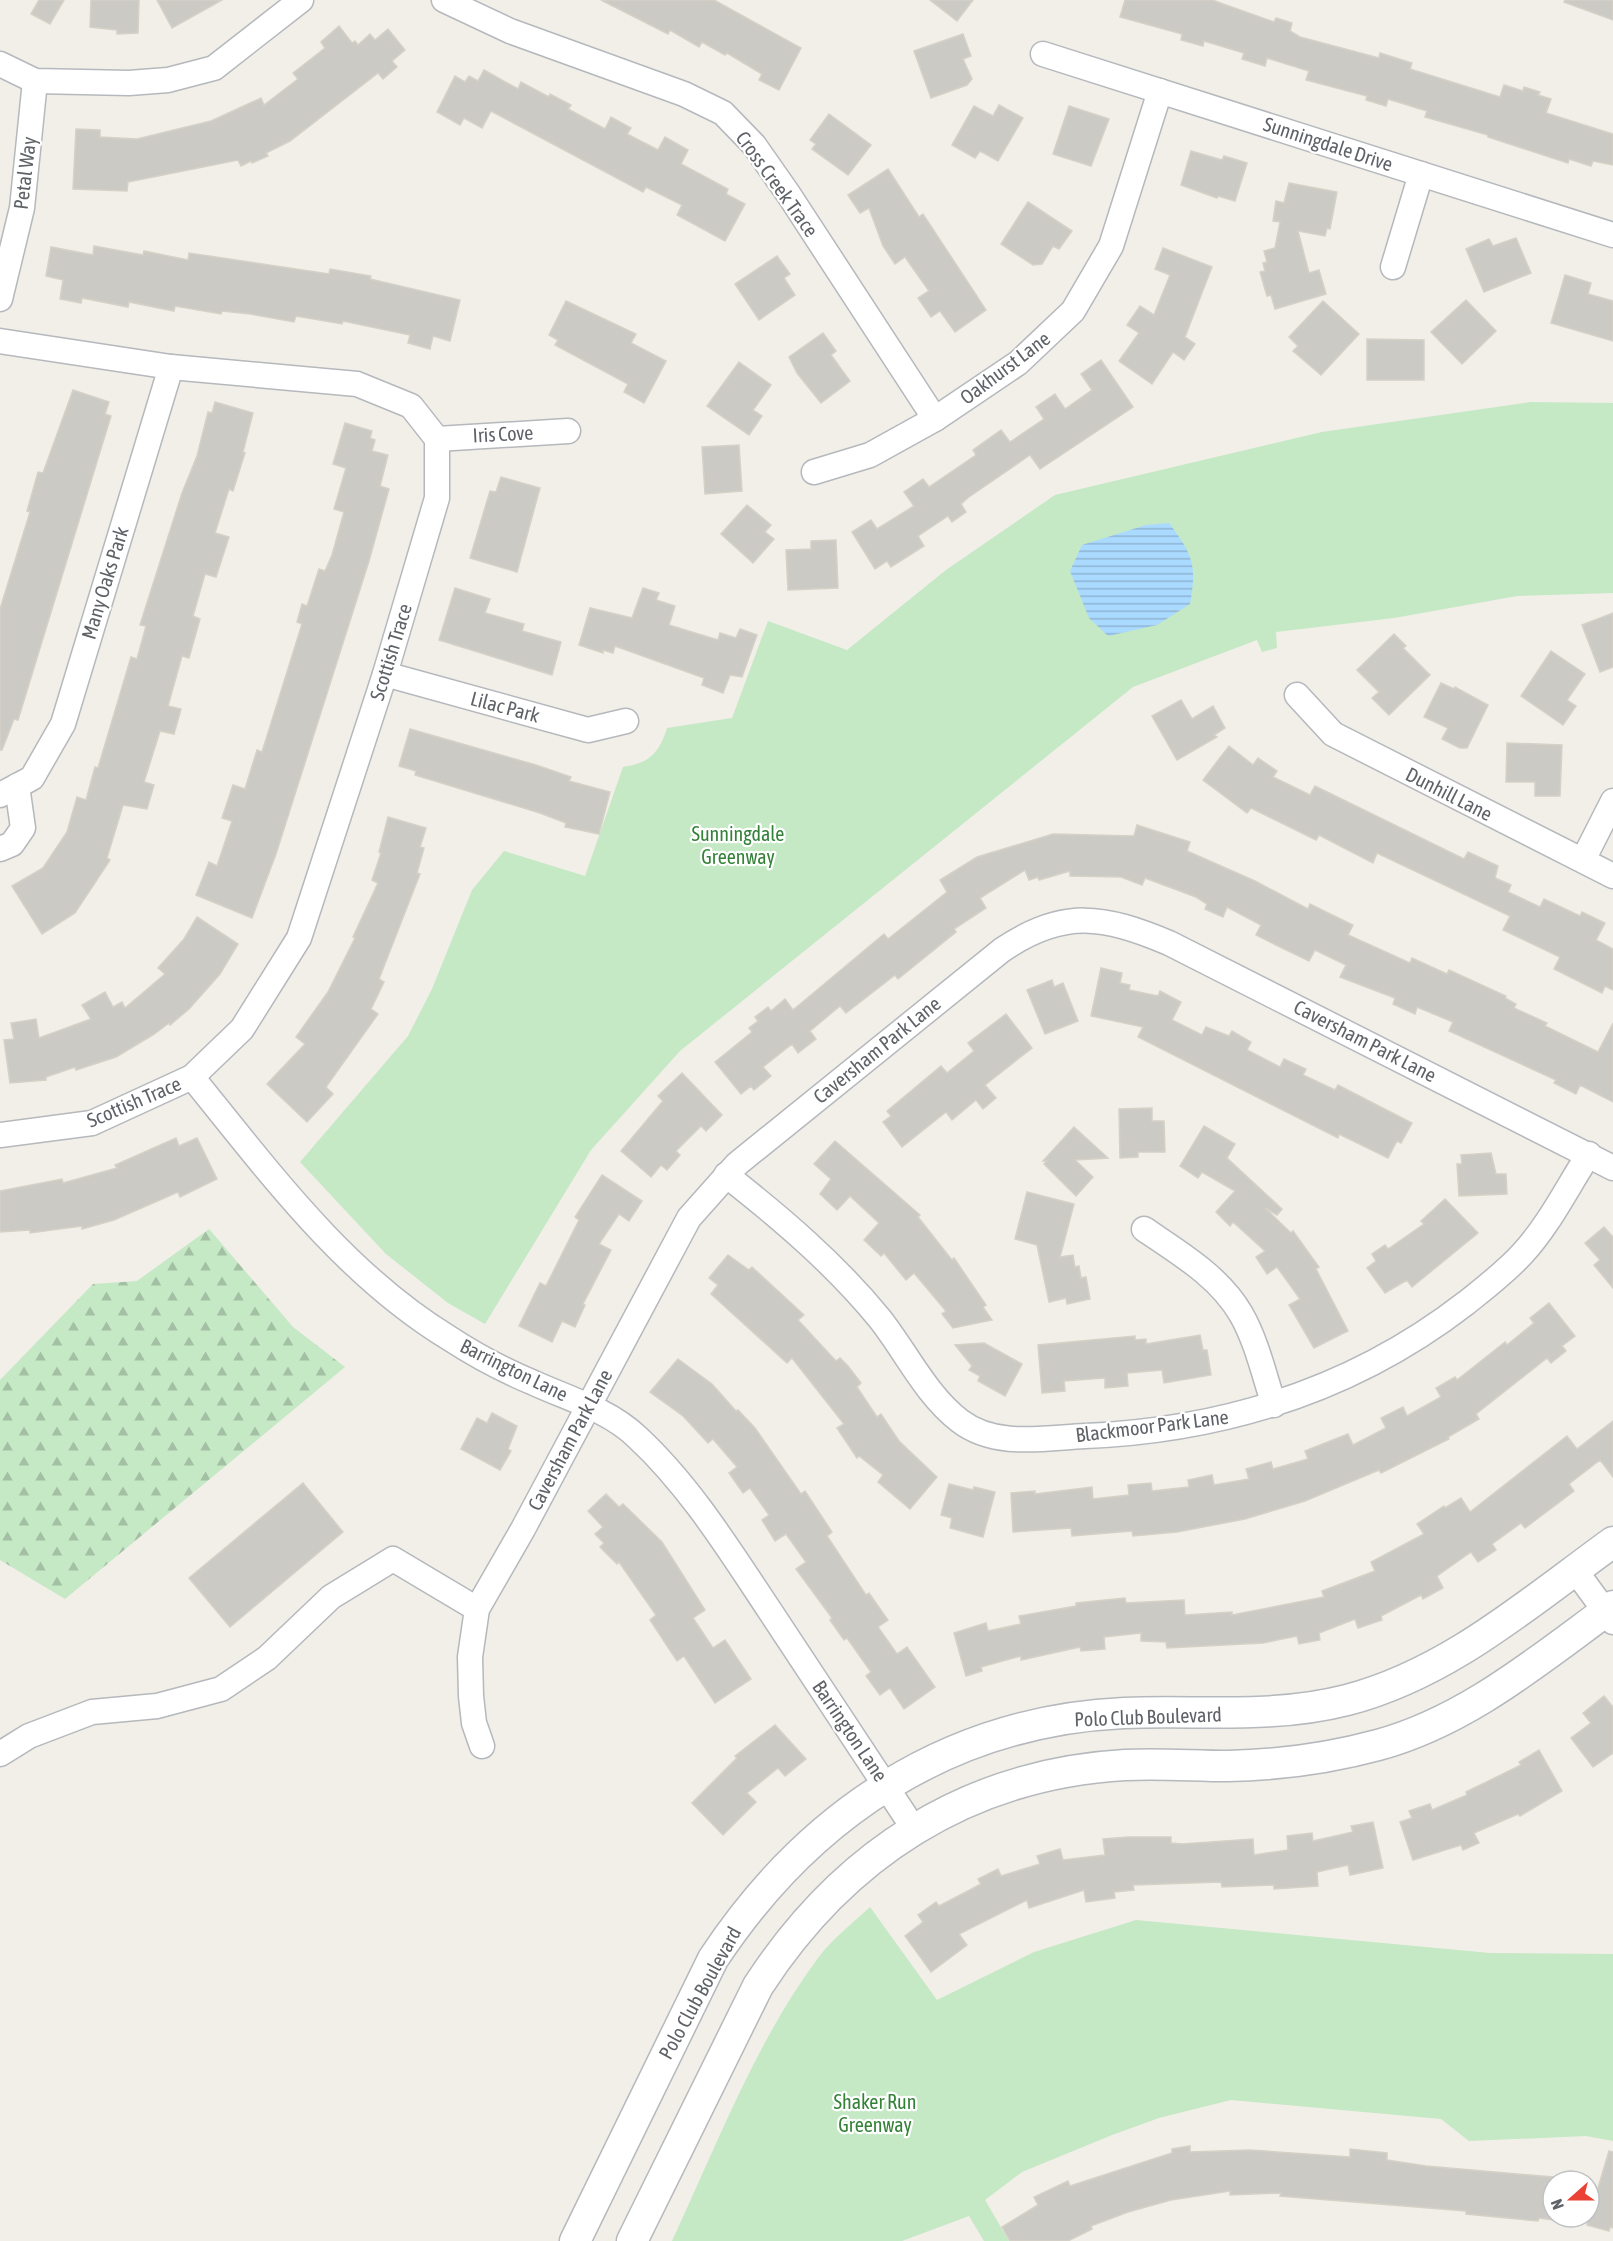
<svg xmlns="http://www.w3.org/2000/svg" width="1613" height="2241" font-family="'Asap Condensed',sans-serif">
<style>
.forest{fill:url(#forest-firs)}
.park{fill:#c5e8c5}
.water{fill:url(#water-rules)}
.building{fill:#cccac5;stroke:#d6d1c6;stroke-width:1.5}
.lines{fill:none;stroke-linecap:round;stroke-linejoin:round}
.minor-casing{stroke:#b5b8bc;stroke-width:27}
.tertiary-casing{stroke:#b5b8bc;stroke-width:33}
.minor{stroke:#fff;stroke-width:24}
.tertiary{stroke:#fff;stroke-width:30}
.labels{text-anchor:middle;stroke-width:4.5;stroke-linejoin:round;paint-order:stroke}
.street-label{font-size:20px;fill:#5f6368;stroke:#fff}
.park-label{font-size:20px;fill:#348238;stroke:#fff}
</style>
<defs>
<pattern id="forest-firs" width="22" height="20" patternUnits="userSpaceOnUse" patternTransform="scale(1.5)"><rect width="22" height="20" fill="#c5e8c5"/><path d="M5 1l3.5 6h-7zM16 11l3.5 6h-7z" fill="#a3c0a4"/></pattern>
<pattern id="water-rules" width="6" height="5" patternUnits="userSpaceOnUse" patternTransform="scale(1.5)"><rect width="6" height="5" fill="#aadaff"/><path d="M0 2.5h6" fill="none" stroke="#8eb4d2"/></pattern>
</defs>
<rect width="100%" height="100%" fill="#f1efe8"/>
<polygon class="forest" points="209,1229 293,1327 345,1367 65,1599 0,1560 0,1380 93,1284 137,1281"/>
<g class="park">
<path d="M1531,402l82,1v190l-96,3 -123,22 -118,14 1,16 -15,4 -5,-12 -124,47 -453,364 -89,99 -106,174 -37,-21 -62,-49 -86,-92 108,-126 24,-47 40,-99 32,-39 81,25 38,-109c27,-4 36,-14 44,-39l65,-10 36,-97 79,29 99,-80 109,-75 267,-63z"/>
<path d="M870,1907l67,93 97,-48 102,-32 354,33 123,1v187l-27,-5 -117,5 -28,-22 -210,-19 -72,18 -47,17 -90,37 -37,28 24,41h-25l-15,-25 -67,25h-230c44,-94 84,-200 146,-283 14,-19 35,-35 52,-51z"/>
</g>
<path class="water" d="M1169,523c24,32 28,42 21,81l-33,21 -49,11 -19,-18 -19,-47 12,-26 64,-20z"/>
<g class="building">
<polygon points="39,0 64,0 50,24 31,14"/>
<polygon points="91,0 139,0 138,33 117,34 117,30 90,27"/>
<polygon points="157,0 222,0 172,28"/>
<polygon points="601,0 714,0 801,48 779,90 759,80 762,74 727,53 725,55 702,42 699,47 670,30 668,34"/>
<polygon points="930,0 973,0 957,21"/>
<polygon points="1125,0 1212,0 1274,22 1276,18 1292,23 1290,31 1300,37 1379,58 1380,53 1412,63 1410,69 1500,97 1504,85 1523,91 1524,87 1540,92 1538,95 1551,99 1546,113 1613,134 1613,165 1593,161 1591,166 1569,159 1568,163 1488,137 1488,135 1425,117 1427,111 1388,99 1386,106 1366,100 1367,96 1306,80 1309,71 1267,58 1265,66 1242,59 1244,53 1204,41 1203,46 1181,40 1182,34 1120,17"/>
<polygon points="1565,0 1613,0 1613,20 1564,2"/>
<polygon points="339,26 352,43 355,41 358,45 370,34 375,40 388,29 405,50 392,61 397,67 383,79 378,73 290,141 266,153 268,156 252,163 251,161 241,166 238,160 128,182 127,191 73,189 76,129 100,130 100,137 137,139 211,121 261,98 264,105 298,79 293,73 325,48 321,42"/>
<polygon points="963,34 971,56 963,59 972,79 967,85 931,98 914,51"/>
<polygon points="484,70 518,89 521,82 549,97 550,94 571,105 568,109 605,129 611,117 631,128 627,134 658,150 665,137 688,150 681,164 728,189 726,194 745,204 725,241 677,215 682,205 646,187 643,192 491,111 482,128 464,118 460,125 437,112 455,76 465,82 469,76 478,81"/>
<polygon points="999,105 1023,118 998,161 980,151 975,158 952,145 974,106 993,116"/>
<polygon points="1069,106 1109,119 1091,166 1053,154"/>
<polygon points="829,114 871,145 848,175 812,149 816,144 810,140"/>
<polygon points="1191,151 1222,160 1224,156 1247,163 1235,201 1218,196 1217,198 1181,185"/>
<polygon points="888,169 919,217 923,214 986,310 955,332 940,311 931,317 918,298 929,291 905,257 895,264 883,246 869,208 860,213 848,195"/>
<polygon points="1289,183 1337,192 1330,229 1327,228 1325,236 1298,231 1309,273 1319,270 1326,294 1275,309 1271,295 1267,296 1260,272 1265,271 1263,263 1267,262 1264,251 1275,248 1280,222 1273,221 1276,201 1284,203"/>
<polygon points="1028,202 1072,231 1059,249 1053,246 1042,264 1033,265 1001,244"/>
<polygon points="1516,238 1531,273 1484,292 1466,249 1489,239 1493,246"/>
<polygon points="94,246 143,255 144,251 188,260 189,253 329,274 330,269 371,276 370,279 460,300 450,341 433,336 430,349 408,343 410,335 343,321 342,324 296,316 294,322 250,314 222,311 221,314 175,306 174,311 129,302 128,307 82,298 81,303 60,299 63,280 46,276 51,247 93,255"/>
<polygon points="1163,248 1212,267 1185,337 1195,344 1184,360 1173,352 1152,384 1119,361 1139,333 1127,325 1140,306 1154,315 1170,275 1155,269"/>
<polygon points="777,256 790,274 784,278 795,295 759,320 735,284"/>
<polygon points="1565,275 1591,283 1588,294 1613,301 1613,341 1551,323"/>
<polygon points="1466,300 1496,331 1462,364 1431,332"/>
<polygon points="566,301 636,334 631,343 666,361 644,403 624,392 628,384 555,345 558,340 549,335"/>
<polygon points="1323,301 1359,334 1321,375 1293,351 1298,346 1289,337"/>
<polygon points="823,333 836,351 831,355 850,381 821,403 797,373 789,357"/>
<polygon points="1367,339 1424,340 1424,380 1367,380"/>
<polygon points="1101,360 1133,407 1040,469 1030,455 969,497 961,504 966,512 952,522 948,516 918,536 924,546 891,567 887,561 875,569 852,532 871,520 877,529 914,506 904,492 923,479 929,487 976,455 973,450 1001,430 1010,442 1044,419 1036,407 1055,394 1065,409 1092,390 1081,374"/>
<polygon points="739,362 771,385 753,410 762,416 749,435 707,406"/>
<polygon points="73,390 109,402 105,414 111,416 18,720 14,719 2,750 0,750 0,609 30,512 27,511 38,472 43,473"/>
<polygon points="215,402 253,413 243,452 245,453 233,491 229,489 215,533 229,537 216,577 205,574 193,616 200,619 189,658 182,656 168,706 181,709 174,734 160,731 144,782 154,785 147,809 123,805 107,858 110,860 75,913 42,934 12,886 43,868 67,832 77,797 86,800 95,767 98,768 131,657 137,659 146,626 140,625 182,493 197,456 208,412 212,413"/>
<polygon points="345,423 372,431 370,438 375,440 372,451 388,455 380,486 389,489 369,561 276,854 252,918 196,895 209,862 217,866 232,821 222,818 233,785 245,789 257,750 262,752 302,624 297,622 302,604 307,606 319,569 325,571 332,555 344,512 334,509 346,468 333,464"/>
<polygon points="739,445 742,491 705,494 702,447"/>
<polygon points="501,477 540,488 517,572 470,558 490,491 496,492"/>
<polygon points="747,505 771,525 765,532 774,539 753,563 721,534"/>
<polygon points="836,540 838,588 788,590 786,550 811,549 811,541"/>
<polygon points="455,588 490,599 485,613 524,624 522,631 561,642 552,675 439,640"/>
<polygon points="643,588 659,593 656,600 675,606 669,625 718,640 720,633 736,638 740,629 757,635 742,677 730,675 723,693 702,685 704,678 615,646 613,653 603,650 603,653 579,645 590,608 632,618"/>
<polygon points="1613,613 1613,667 1600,672 1582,625"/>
<polygon points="1394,634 1406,646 1403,648 1430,675 1389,715 1372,698 1379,692 1357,670"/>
<polygon points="1551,651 1585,674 1567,700 1576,706 1563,725 1521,696"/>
<polygon points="1441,683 1454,689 1455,687 1488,705 1467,748 1460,748 1442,739 1448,728 1424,717"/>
<polygon points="1181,700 1192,719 1213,706 1225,728 1214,735 1217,737 1177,760 1152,716"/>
<polygon points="410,729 536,765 571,777 569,781 610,792 599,834 565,827 566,823 540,813 415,775 416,771 399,766"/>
<polygon points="1507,743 1562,745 1560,796 1535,796 1535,782 1506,782"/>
<polygon points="1229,746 1253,765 1258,758 1277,771 1273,777 1310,795 1315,786 1464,859 1468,852 1498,866 1495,878 1511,885 1508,892 1540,907 1544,899 1580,916 1582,912 1605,923 1596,940 1613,949 1613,990 1605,986 1602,993 1554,969 1560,957 1503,930 1510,916 1377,853 1373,863 1319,835 1316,840 1251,808 1247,813 1203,780"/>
<polygon points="388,817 426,828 420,847 424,848 417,873 420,874 379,979 384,982 371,1009 378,1014 326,1087 333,1094 307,1122 267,1084 305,1044 296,1037 328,992 355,938 353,937 378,883 372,880 381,853 379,852"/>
<polygon points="1137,825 1190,842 1187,851 1255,881 1308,909 1310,904 1353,925 1348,935 1410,963 1412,958 1447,974 1449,970 1506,996 1505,998 1516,1004 1514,1008 1547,1023 1545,1026 1598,1052 1613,1023 1613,1102 1580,1085 1576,1094 1554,1083 1556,1080 1449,1031 1453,1022 1417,1007 1415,1014 1393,1004 1395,998 1340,977 1346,965 1315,950 1309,961 1276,945 1256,935 1261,925 1227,907 1223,917 1205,909 1207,904 1196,897 1145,878 1142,885 1121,877 1070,876 1070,871 1039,880 1038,877 1029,880 1025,870 980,898 986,908 954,929 956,932 898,979 895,975 846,1013 840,1006 810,1031 816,1039 798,1053 792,1044 763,1067 771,1076 754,1090 751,1086 741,1094 715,1062 752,1032 749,1028 758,1021 755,1017 768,1007 771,1011 785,999 793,1010 884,934 888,939 947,892 940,880 977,857 1053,834 1134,836"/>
<polygon points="197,917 238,944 220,974 189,1009 170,1025 169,1023 153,1035 116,1057 76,1070 75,1067 46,1077 46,1080 10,1083 4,1040 14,1039 11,1023 36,1019 39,1038 91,1019 82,1005 105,992 113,1007 122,1002 125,1008 165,974 158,968 184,939"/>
<polygon points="1101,968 1122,973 1120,983 1130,985 1129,990 1158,996 1160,991 1181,1002 1172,1020 1202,1035 1206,1027 1229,1036 1232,1031 1251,1042 1247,1050 1280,1067 1284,1059 1306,1069 1303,1075 1335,1090 1338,1085 1412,1123 1401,1143 1397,1141 1388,1158 1339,1134 1338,1138 1138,1037 1143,1027 1091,1016"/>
<polygon points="1052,980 1054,987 1063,983 1078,1021 1045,1034 1027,990"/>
<polygon points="1006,1014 1032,1048 985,1085 996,1098 983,1109 976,1100 952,1120 946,1112 902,1147 883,1122 891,1116 887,1111 941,1066 947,1073 974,1051 968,1043"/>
<polygon points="682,1073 722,1115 706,1131 701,1126 676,1151 680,1155 667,1170 661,1165 651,1177 621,1151 663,1101 658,1096"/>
<polygon points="1152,1108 1152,1121 1164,1121 1165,1152 1138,1152 1138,1157 1120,1158 1119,1109"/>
<polygon points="1204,1126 1235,1144 1227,1158 1282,1209 1277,1215 1265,1208 1291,1233 1293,1231 1319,1267 1316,1269 1348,1331 1314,1348 1289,1305 1300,1299 1277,1267 1267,1274 1256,1257 1265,1251 1233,1222 1230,1226 1216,1212 1235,1191 1202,1172 1198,1178 1180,1166"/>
<polygon points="1074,1127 1108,1158 1075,1160 1093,1177 1076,1196 1044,1164 1047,1161 1043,1161"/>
<polygon points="176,1138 179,1146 197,1138 217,1179 180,1197 178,1192 114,1220 82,1229 82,1226 30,1233 30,1230 0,1232 0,1191 62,1179 63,1183 117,1168 115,1165"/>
<polygon points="835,1141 920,1215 918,1217 952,1260 954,1258 986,1305 983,1307 992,1320 953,1328 942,1314 946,1311 914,1273 906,1280 884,1253 881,1256 864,1240 879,1223 850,1196 837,1210 820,1194 831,1179 814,1164"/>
<polygon points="1491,1153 1496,1174 1506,1174 1507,1194 1459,1196 1457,1164 1462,1164 1461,1155"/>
<polygon points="602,1175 642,1201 629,1221 619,1214 599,1244 611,1250 583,1304 585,1305 575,1327 562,1321 552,1342 519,1326 540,1283 546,1286 579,1220 575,1217"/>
<polygon points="1027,1192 1074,1204 1060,1257 1073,1255 1075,1267 1079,1266 1081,1278 1086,1277 1090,1299 1067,1304 1066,1298 1049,1302 1037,1245 1015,1239"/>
<polygon points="1445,1199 1478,1233 1412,1287 1407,1280 1385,1293 1367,1268 1376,1261 1372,1254 1385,1245 1388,1249 1424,1224 1421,1221"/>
<polygon points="1604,1227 1613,1237 1613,1288 1594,1265 1600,1260 1585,1243"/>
<polygon points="728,1255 749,1270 752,1267 804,1315 798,1320 836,1361 840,1358 848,1366 861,1383 857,1387 877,1417 881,1414 899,1441 937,1477 910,1509 878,1482 883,1475 859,1456 857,1458 837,1428 844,1424 792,1358 787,1363 711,1294 718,1285 709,1278"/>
<polygon points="1549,1303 1575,1336 1562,1346 1566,1351 1551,1363 1547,1358 1476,1414 1479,1419 1448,1437 1449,1439 1381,1473 1379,1470 1305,1501 1245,1519 1177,1532 1133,1536 1132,1531 1072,1536 1071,1528 1013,1532 1011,1493 1035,1491 1035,1494 1092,1487 1093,1499 1129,1495 1128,1485 1151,1483 1152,1491 1189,1487 1188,1480 1212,1475 1214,1485 1249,1479 1246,1469 1271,1462 1273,1469 1308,1459 1305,1451 1348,1434 1353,1445 1386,1428 1381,1418 1403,1407 1407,1416 1441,1397 1436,1388 1455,1377 1457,1380 1505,1342 1507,1345 1534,1323 1530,1318"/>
<polygon points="1200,1335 1203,1350 1207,1350 1211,1375 1164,1383 1162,1370 1127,1373 1128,1386 1105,1388 1105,1378 1064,1381 1065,1391 1042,1393 1038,1345 1135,1336 1135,1340 1146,1339 1146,1344"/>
<polygon points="984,1343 1022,1364 1005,1396 978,1381 980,1376 969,1370 972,1366 955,1345"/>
<polygon points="678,1359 712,1384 736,1411 738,1410 755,1428 801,1494 805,1491 832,1532 827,1536 866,1595 869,1593 888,1620 878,1627 897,1654 907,1647 935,1687 904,1709 890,1688 880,1695 866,1676 871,1672 847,1638 844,1640 830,1620 832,1618 796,1569 806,1562 786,1534 775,1541 762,1520 769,1515 750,1488 743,1493 729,1473 737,1467 713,1439 708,1443 683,1416 650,1392"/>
<polygon points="492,1413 517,1426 508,1449 511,1451 500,1470 461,1449 477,1418 487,1423"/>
<polygon points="1613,1421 1613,1477 1600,1460 1569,1484 1574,1491 1525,1528 1521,1523 1492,1544 1496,1550 1478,1562 1471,1552 1437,1576 1443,1588 1423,1599 1421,1595 1381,1616 1382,1620 1358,1628 1355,1619 1319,1633 1320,1640 1299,1644 1297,1636 1263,1643 1167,1648 1166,1642 1141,1641 1141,1633 1104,1637 1105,1649 1081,1651 1080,1647 1021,1660 1021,1656 981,1667 982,1671 966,1676 954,1633 986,1623 988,1631 1021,1624 1019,1616 1076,1606 1076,1603 1125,1598 1126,1603 1184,1600 1185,1615 1232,1612 1232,1615 1324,1597 1322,1591 1375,1571 1371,1562 1424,1534 1417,1524 1444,1506 1445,1508 1461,1498 1470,1512 1567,1436 1577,1449"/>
<polygon points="303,1483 343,1532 230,1627 189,1578"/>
<polygon points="949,1484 973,1490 974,1487 995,1492 983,1537 950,1528 952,1518 941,1515"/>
<polygon points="606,1494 619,1507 623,1504 662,1542 705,1610 693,1618 713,1648 725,1640 751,1679 715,1703 684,1656 677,1661 650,1620 656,1615 619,1562 617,1564 600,1547 604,1543 595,1534 603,1527 588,1511"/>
<polygon points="1604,1696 1613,1707 1613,1753 1593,1767 1571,1738 1591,1723 1583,1713"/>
<polygon points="775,1725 806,1759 785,1776 778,1768 747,1793 756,1802 723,1835 692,1803 737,1758 735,1756"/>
<polygon points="1539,1750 1562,1791 1520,1816 1518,1814 1474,1833 1479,1843 1463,1850 1461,1845 1413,1860 1400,1822 1412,1818 1409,1811 1430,1804 1432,1810 1467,1795 1466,1792 1521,1765 1519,1762"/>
<polygon points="1373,1822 1383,1868 1350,1875 1348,1865 1317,1872 1318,1886 1274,1889 1274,1885 1222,1887 1221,1882 1133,1885 1134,1890 1114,1892 1115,1898 1086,1902 1084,1890 1029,1908 1027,1900 959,1934 967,1945 931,1972 905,1936 923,1922 918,1915 936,1902 939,1906 966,1892 981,1884 978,1879 998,1869 1001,1876 1040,1864 1037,1856 1060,1849 1063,1860 1105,1855 1103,1839 1128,1837 1171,1837 1171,1843 1182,1844 1253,1839 1254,1855 1288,1850 1287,1836 1312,1833 1313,1841 1353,1832 1351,1826"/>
<polygon points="1190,2146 1190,2152 1250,2150 1350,2157 1350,2149 1387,2153 1387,2160 1426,2166 1553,2177 1553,2220 1539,2218 1538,2221 1466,2214 1466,2211 1280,2196 1281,2193 1230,2195 1230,2191 1171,2200 1128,2212 1091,2226 1092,2229 1068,2241 1010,2241 1002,2227 1038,2205 1034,2197 1068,2181 1070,2186 1172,2153 1172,2149"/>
<polygon points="1609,2151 1613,2152 1613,2228 1610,2227 1609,2231 1587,2225"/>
</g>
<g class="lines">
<defs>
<g id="minor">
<polyline points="444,0 510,31 684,94 723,113 754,145 789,195 935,419"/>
<polyline points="1043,54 1613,235"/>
<polyline points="0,64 35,81 129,83 168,80 214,68 301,0"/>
<polyline points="1393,267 1421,174"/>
<polyline points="0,299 22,208 35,81"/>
<polyline points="0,341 171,367 357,384 411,406 437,439 437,498 385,674 299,938 242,1029 192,1077 92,1123 0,1135"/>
<polyline points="437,439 568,431"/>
<polyline points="814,472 870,455 935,419 1018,363 1073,311 1111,246 1160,91"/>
<polyline points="385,674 588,730 626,721"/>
<polyline points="1297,695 1333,734 1613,876"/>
<polyline points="0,795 32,778 63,724 171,367"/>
<polyline points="0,849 12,844 23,828 17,786"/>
<polyline points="1583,860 1613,801"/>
<path d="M192,1077c77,95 152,197 257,261 26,17 56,33 85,45 35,16 75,27 103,54 53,49 93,114 133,174 48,72 96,145 144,218"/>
<path d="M726,1175c55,43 110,90 154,144 26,33 46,76 80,102 35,27 84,17 125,15 140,-6 270,-47 381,-133 20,-16 40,-31 57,-50 26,-28 45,-67 66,-99"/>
<path d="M1144,1229c35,24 75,47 97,85 16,28 23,61 33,91"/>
<polyline points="1575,1570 1613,1622"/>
<path d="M482,1746l-8,-23 -3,-27 -1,-39 7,-48 46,-80 166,-311 48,-54 265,-214c62,-42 102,-34 167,-7l444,225"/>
<polyline points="0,1754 29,1736 92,1712 157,1706 221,1689 267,1658 331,1597 393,1559 477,1609"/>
</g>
<g id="tertiary">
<path d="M575,2241l138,-282c95,-144 235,-238 411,-246 75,-3 149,6 223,-13 101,-26 183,-98 266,-158"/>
<path d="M632,2241l126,-255c85,-131 209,-212 367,-221 34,-2 69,1 103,1 50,-1 102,-8 150,-21 89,-24 162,-86 235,-139"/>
</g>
</defs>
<use href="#minor" class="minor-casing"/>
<use href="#tertiary" class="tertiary-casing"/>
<use href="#minor" class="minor"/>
<use href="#tertiary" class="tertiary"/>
</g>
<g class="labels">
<g class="street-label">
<text transform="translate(1328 144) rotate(18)" y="7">Sunningdale Drive</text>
<text transform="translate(25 173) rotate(-83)" y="7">Petal Way</text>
<text transform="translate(777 184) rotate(54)" y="7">Cross Creek Trace</text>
<text transform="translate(1005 368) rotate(-37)" y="7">Oakhurst Lane</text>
<text transform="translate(503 434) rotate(-3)" y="7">Iris Cove</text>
<text transform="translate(105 583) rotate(-73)" y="7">Many Oaks Park</text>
<text transform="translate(391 652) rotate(-73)" y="7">Scottish Trace</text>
<text transform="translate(505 707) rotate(15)" y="7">Lilac Park</text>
<text transform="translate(1449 794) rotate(27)" y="7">Dunhill Lane</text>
<text transform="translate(1365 1041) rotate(27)" y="7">Caversham Park Lane</text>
<text transform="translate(877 1050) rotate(-39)" y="7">Caversham Park Lane</text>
<text transform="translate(134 1102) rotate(-23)" y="7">Scottish Trace</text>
<text transform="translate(514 1370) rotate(26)" y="7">Barrington Lane</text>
<text transform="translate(1152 1426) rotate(-7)" y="7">Blackmoor Park Lane</text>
<text transform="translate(570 1440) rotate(-62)" y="7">Caversham Park Lane</text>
<text transform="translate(1148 1717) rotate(-2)" y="7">Polo Club Boulevard</text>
<text transform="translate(850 1731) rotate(56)" y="7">Barrington Lane</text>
<text transform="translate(700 1993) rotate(-61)" y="7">Polo Club Boulevard</text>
</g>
<g class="park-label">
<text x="738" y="841">Sunningdale<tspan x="738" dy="23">Greenway</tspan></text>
<text x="875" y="2109">Shaker Run<tspan x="875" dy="23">Greenway</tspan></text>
</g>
</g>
<g transform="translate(1571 2199) rotate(249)"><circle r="28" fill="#ffffff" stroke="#bfc1c3" stroke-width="1.5"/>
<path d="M0-4.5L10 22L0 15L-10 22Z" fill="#ea4335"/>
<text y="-9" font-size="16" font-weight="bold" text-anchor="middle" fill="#5f6368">N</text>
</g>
</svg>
